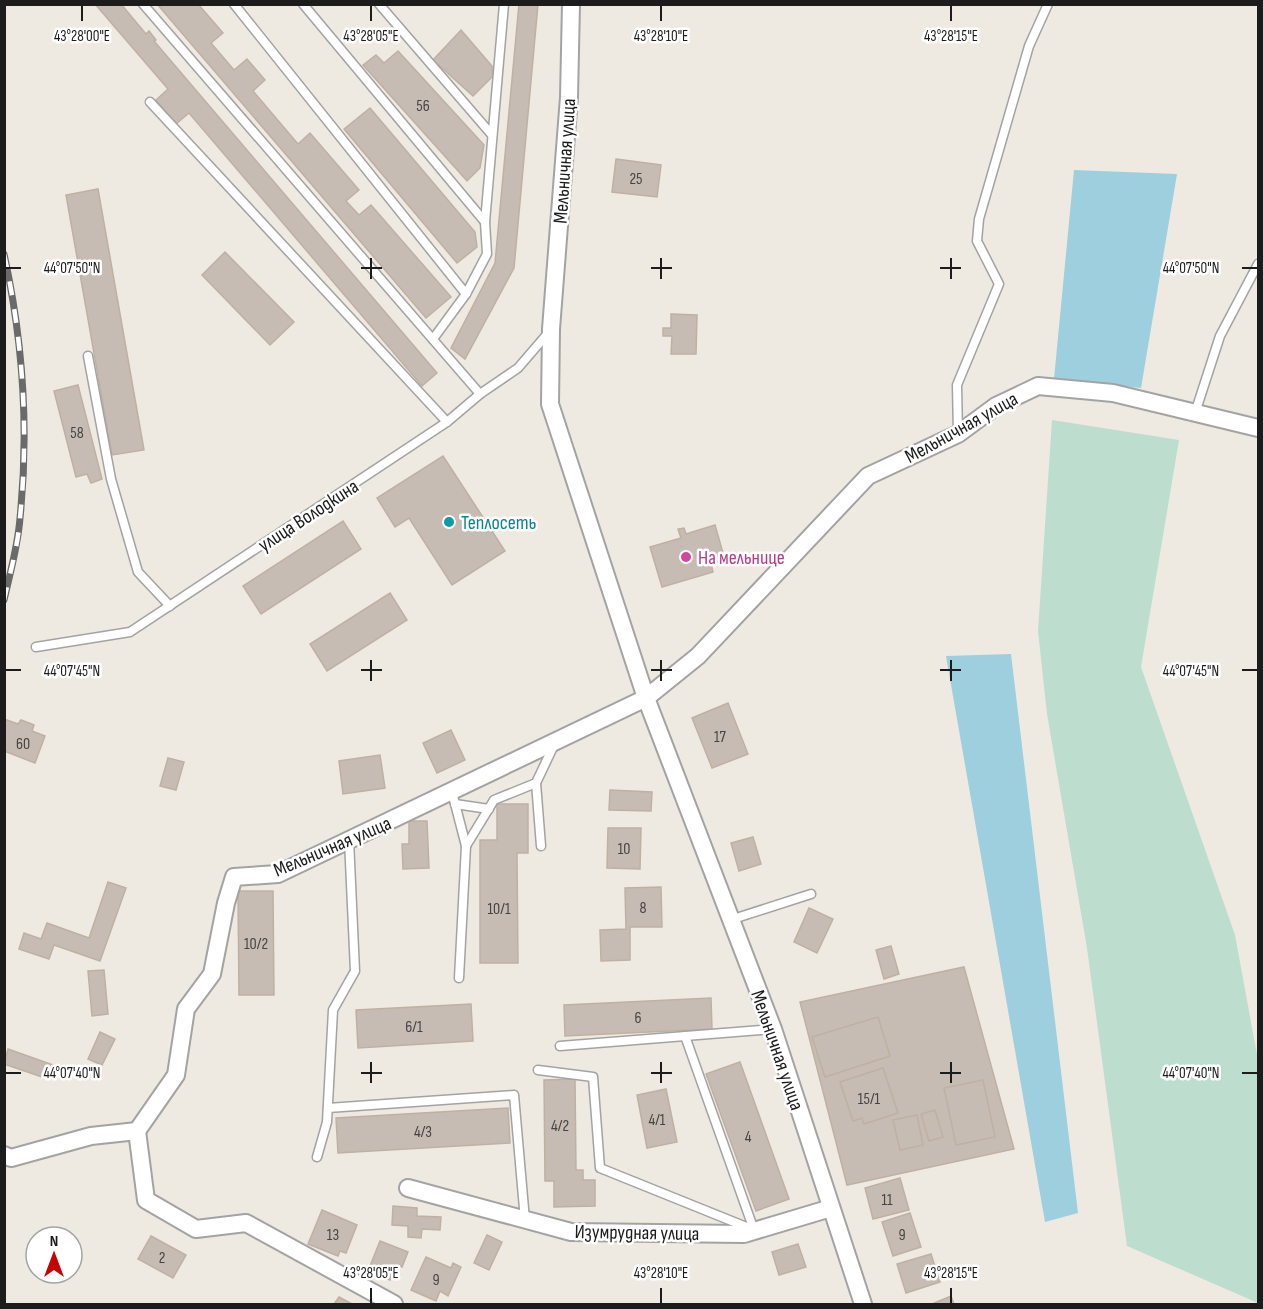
<svg xmlns="http://www.w3.org/2000/svg" width="1263" height="1309" font-family="'Sofia Sans Condensed',sans-serif">
<style>
.wetland{fill:#bdddce}
.water{fill:#9ecfdf}
.building{fill:#c6bcb4;stroke:#c0b0a2;stroke-width:1.5}
.lines{fill:none;stroke-linecap:round;stroke-linejoin:round}
.lane-casing{stroke:#a3a3a3;stroke-width:11}
.street-casing{stroke:#a3a3a3;stroke-width:20}
.lane{stroke:#fff;stroke-width:8}
.street{stroke:#fff;stroke-width:16}
.rail-casing{stroke:#6a6a6a;stroke-width:7}
.rail{stroke:#fff;stroke-width:4.5;stroke-dasharray:14;stroke-linecap:butt}
.ticks{fill:none;stroke:#1c1c1c;stroke-width:2}
.culture-dot{fill:#0f9aa8;stroke:#fff;stroke-width:2}
.hotel-dot{fill:#d1479c;stroke:#fff;stroke-width:2}
.labels{text-anchor:middle;stroke-width:5;stroke-linejoin:round;paint-order:stroke}
.number-label{font-size:16px;fill:#464442}
.street-label{font-size:20px;fill:#1c1c1c;stroke:#fff}
.culture-label{font-size:20px;fill:#0d838f;stroke:#fff;text-anchor:start}
.hotel-label{font-size:20px;fill:#b23c85;stroke:#fff;text-anchor:start}
.ticks-label{font-size:15px;text-anchor:middle;fill:#1c1c1c;stroke:#fff;stroke-width:5;stroke-linejoin:round;paint-order:stroke}
</style>
<rect width="100%" height="100%" fill="#eeeae1"/>
<polygon class="wetland" points="1052,420 1179,440 1141,667 1235,935 1258,1060 1258,1303 1127,1246 1087,948 1047,714 1038,631"/>
<g class="water">
<polygon points="1074,170 1177,174 1141,388 1054,379"/>
<polygon points="1011,654 1078,1213 1045,1222 946,656"/>
</g>
<g class="building">
<polygon points="95,4 121,4 146,34 149,31 156,40 154,41 437,373 422,386 189,113 176,124 156,100 168,89"/>
<polygon points="157,4 198,4 223,33 211,43 234,70 247,59 265,80 253,91 298,144 310,133 359,190 346,201 359,215 371,205 451,297 426,318"/>
<polygon points="519,4 538,4 514,268 465,359 451,348 495,263"/>
<polygon points="461,30 492,66 493,76 473,96 433,60"/>
<polygon points="398,51 484,145 480,168 467,181 363,65 376,55 384,63"/>
<polygon points="370,108 475,232 477,247 457,263 344,129"/>
<polygon points="616,159 661,165 657,197 612,192"/>
<polygon points="98,189 144,450 112,455 66,195"/>
<polygon points="225,252 294,322 270,345 202,275"/>
<polygon points="671,314 697,315 696,354 671,354 672,336 663,336 663,328 671,328"/>
<polygon points="78,385 102,479 91,483 87,474 76,477 54,391"/>
<polygon points="443,456 505,551 452,585 409,518 395,527 377,498"/>
<polygon points="343,521 361,549 261,614 243,586"/>
<polygon points="715,525 725,560 711,564 713,572 662,587 650,547 681,538 678,529 684,528 686,534"/>
<polygon points="390,593 407,620 327,671 310,644"/>
<polygon points="728,703 748,754 712,768 692,718"/>
<polygon points="4,719 18,724 21,720 34,725 32,731 45,736 35,763 4,751"/>
<polygon points="451,730 465,760 437,773 423,743"/>
<polygon points="380,755 385,788 343,794 339,761"/>
<polygon points="168,758 184,762 176,790 160,786"/>
<polygon points="610,790 652,792 651,811 609,810"/>
<polygon points="497,804 528,804 528,853 517,853 518,963 480,963 480,840 497,840"/>
<polygon points="409,821 427,821 429,868 403,869 402,844 409,844"/>
<polygon points="608,828 641,828 640,869 607,868"/>
<polygon points="753,837 761,864 739,871 731,843"/>
<polygon points="108,882 126,888 100,961 54,945 49,959 19,949 24,933 41,939 47,923 89,938"/>
<polygon points="661,887 662,927 630,927 630,960 601,961 600,930 626,929 625,888"/>
<polygon points="238,891 273,891 274,995 239,995"/>
<polygon points="809,908 833,919 817,953 794,942"/>
<polygon points="891,946 899,974 884,979 876,950"/>
<polygon points="964,967 1014,1149 847,1185 800,1002"/>
<polygon points="104,970 108,1014 92,1016 88,971"/>
<polygon points="711,998 712,1029 565,1036 564,1005"/>
<polygon points="471,1004 473,1041 358,1048 356,1010"/>
<polygon points="878,1017 890,1056 825,1077 812,1037"/>
<polygon points="100,1032 115,1039 102,1065 88,1059"/>
<polygon points="8,1049 53,1065 48,1079 4,1064"/>
<polygon points="740,1062 789,1199 756,1211 706,1074"/>
<polygon points="883,1068 898,1113 864,1124 862,1118 853,1121 840,1082"/>
<polygon points="575,1079 576,1170 583,1170 583,1180 595,1180 595,1206 554,1207 554,1181 545,1181 544,1080"/>
<polygon points="983,1080 995,1137 956,1145 944,1088"/>
<polygon points="666,1089 677,1142 647,1148 637,1095"/>
<polygon points="508,1108 510,1143 338,1153 336,1118"/>
<polygon points="935,1110 943,1137 929,1141 921,1114"/>
<polygon points="917,1115 923,1145 900,1150 893,1120"/>
<polygon points="900,1178 909,1210 873,1219 865,1188"/>
<polygon points="393,1206 417,1208 417,1216 441,1217 440,1230 422,1229 421,1238 408,1237 408,1226 392,1225"/>
<polygon points="322,1210 357,1225 346,1253 340,1251 338,1256 308,1244"/>
<polygon points="910,1213 921,1247 893,1256 882,1222"/>
<polygon points="487,1235 502,1242 489,1270 474,1263"/>
<polygon points="151,1236 186,1255 173,1278 138,1259"/>
<polygon points="380,1241 408,1252 402,1267 396,1265 390,1280 368,1271"/>
<polygon points="798,1244 806,1267 779,1275 772,1252"/>
<polygon points="931,1254 940,1282 906,1293 897,1264"/>
<polygon points="426,1257 451,1268 453,1263 461,1267 448,1296 440,1291 436,1301 411,1290"/>
<polygon points="951,1296 954,1304 932,1304"/>
<polygon points="339,1297 352,1304 334,1304"/>
</g>
<g class="lines">
<defs>
<g id="lane">
<polyline points="143,4 480,394"/>
<polyline points="234,4 466,294"/>
<polyline points="303,4 485,222"/>
<polyline points="379,4 492,135"/>
<polyline points="150,102 447,422"/>
<polyline points="433,339 466,294 487,254 485,222 504,4"/>
<polyline points="88,356 111,479 138,572 170,606"/>
<polyline points="1195,413 1220,336 1258,264"/>
<polyline points="958,434 957,385 999,284 977,241 979,219 1029,46 1048,4"/>
<polyline points="36,647 130,632 447,422 480,394 518,368 549,332"/>
<polyline points="536,783 541,846"/>
<polyline points="452,792 466,846 459,978"/>
<polyline points="455,804 489,809"/>
<polyline points="466,846 494,800 536,783 554,745"/>
<polyline points="730,920 811,894"/>
<polyline points="560,1046 773,1029"/>
<polyline points="538,1070 593,1077 600,1168 754,1230 685,1036"/>
<polyline points="328,1108 514,1095 525,1220"/>
<polyline points="317,1157 327,1122 333,1010 355,971 349,840"/>
</g>
<g id="street">
<polyline points="571,4 569,97 551,329 550,404 646,698 773,1029 863,1304"/>
<polyline points="137,1131 176,1075 186,1009 212,974 226,903 234,877 278,874 646,698 698,656 868,476 958,434 996,406 1038,386 1113,393 1258,428"/>
<polyline points="137,1131 146,1200 196,1229 246,1223 394,1304"/>
<polyline points="4,1155 11,1158 91,1136 137,1131"/>
<polyline points="408,1188 571,1232 744,1234 831,1208"/>
</g>
</defs>
<use href="#lane" class="lane-casing"/>
<use href="#street" class="street-casing"/>
<use href="#lane" class="lane"/>
<use href="#street" class="street"/>
<defs>
<path id="rail" d="M4,254c19,87 25,176 16,264 -2,28 -10,55 -16,82"/>
</defs>
<use href="#rail" class="rail-casing"/>
<use href="#rail" class="rail"/>
</g>
<path class="ticks" d="M82,6v15M371,6v15M661,6v15M951,6v15M371,258v21M661,258v21M951,258v21M6,268h15M361,268h21M651,268h21M940,268h21M1242,268h15M371,660v21M661,660v21M951,660v21M6,670h15M361,670h21M651,670h21M940,670h21M1242,670h15M371,1062v21M661,1062v21M951,1062v21M6,1073h15M361,1073h21M651,1073h21M940,1073h21M1242,1073h15M371,1288v15M661,1288v15M951,1288v15"/>
<circle class="culture-dot" cx="449" cy="522" r="6"/>
<circle class="hotel-dot" cx="686" cy="557" r="6"/>
<g class="labels">
<g class="number-label">
<text x="423" y="111">56</text>
<text x="636" y="184">25</text>
<text x="77" y="438">58</text>
<text x="720" y="742">17</text>
<text x="23" y="749">60</text>
<text x="624" y="854">10</text>
<text x="643" y="913">8</text>
<text x="499" y="914">10/1</text>
<text x="256" y="949">10/2</text>
<text x="638" y="1023">6</text>
<text x="414" y="1032">6/1</text>
<text x="869" y="1104">15/1</text>
<text x="657" y="1125">4/1</text>
<text x="560" y="1131">4/2</text>
<text x="423" y="1137">4/3</text>
<text x="748" y="1142">4</text>
<text x="887" y="1205">11</text>
<text x="333" y="1240">13</text>
<text x="902" y="1240">9</text>
<text x="162" y="1263">2</text>
<text x="436" y="1285">9</text>
</g>
<g class="street-label">
<text transform="translate(564 161) rotate(-86)" y="7">Мельничная улица</text>
<text transform="translate(961 427) rotate(-29)" y="7">Мельничная улица</text>
<text transform="translate(308 515) rotate(-33)" y="7">улица Володкина</text>
<text transform="translate(332 846) rotate(-23)" y="7">Мельничная улица</text>
<text transform="translate(778 1050) rotate(71)" y="7">Мельничная улица</text>
<text transform="translate(637 1232) rotate(1)" y="7">Изумрудная улица</text>
</g>
<g class="culture-label">
<text x="461" y="529">Теплосеть</text>
</g>
<g class="hotel-label">
<text x="698" y="564">На мельнице</text>
</g>
</g>
<g class="ticks-label">
<text x="82" y="41">43°28'00"E</text>
<text x="371" y="41">43°28'05"E</text>
<text x="661" y="41">43°28'10"E</text>
<text x="951" y="41">43°28'15"E</text>
<text x="72" y="273">44°07'50"N</text>
<text x="1191" y="273">44°07'50"N</text>
<text x="72" y="676">44°07'45"N</text>
<text x="1191" y="676">44°07'45"N</text>
<text x="72" y="1078">44°07'40"N</text>
<text x="1191" y="1078">44°07'40"N</text>
<text x="371" y="1278">43°28'05"E</text>
<text x="661" y="1278">43°28'10"E</text>
<text x="951" y="1278">43°28'15"E</text>
</g>
<rect width="1263" height="1309" fill="none" stroke="#1c1c1c" stroke-width="12"/>
<g transform="translate(54 1255)"><circle r="28" fill="#ffffff" stroke="#a4a4a4" stroke-width="1.5"/>
<path d="M0-4.5L10 22L0 15L-10 22Z" fill="#c80200"/>
<text y="-9" font-size="16" font-weight="bold" text-anchor="middle" fill="#1c1c1c">N</text>
</g>
</svg>
